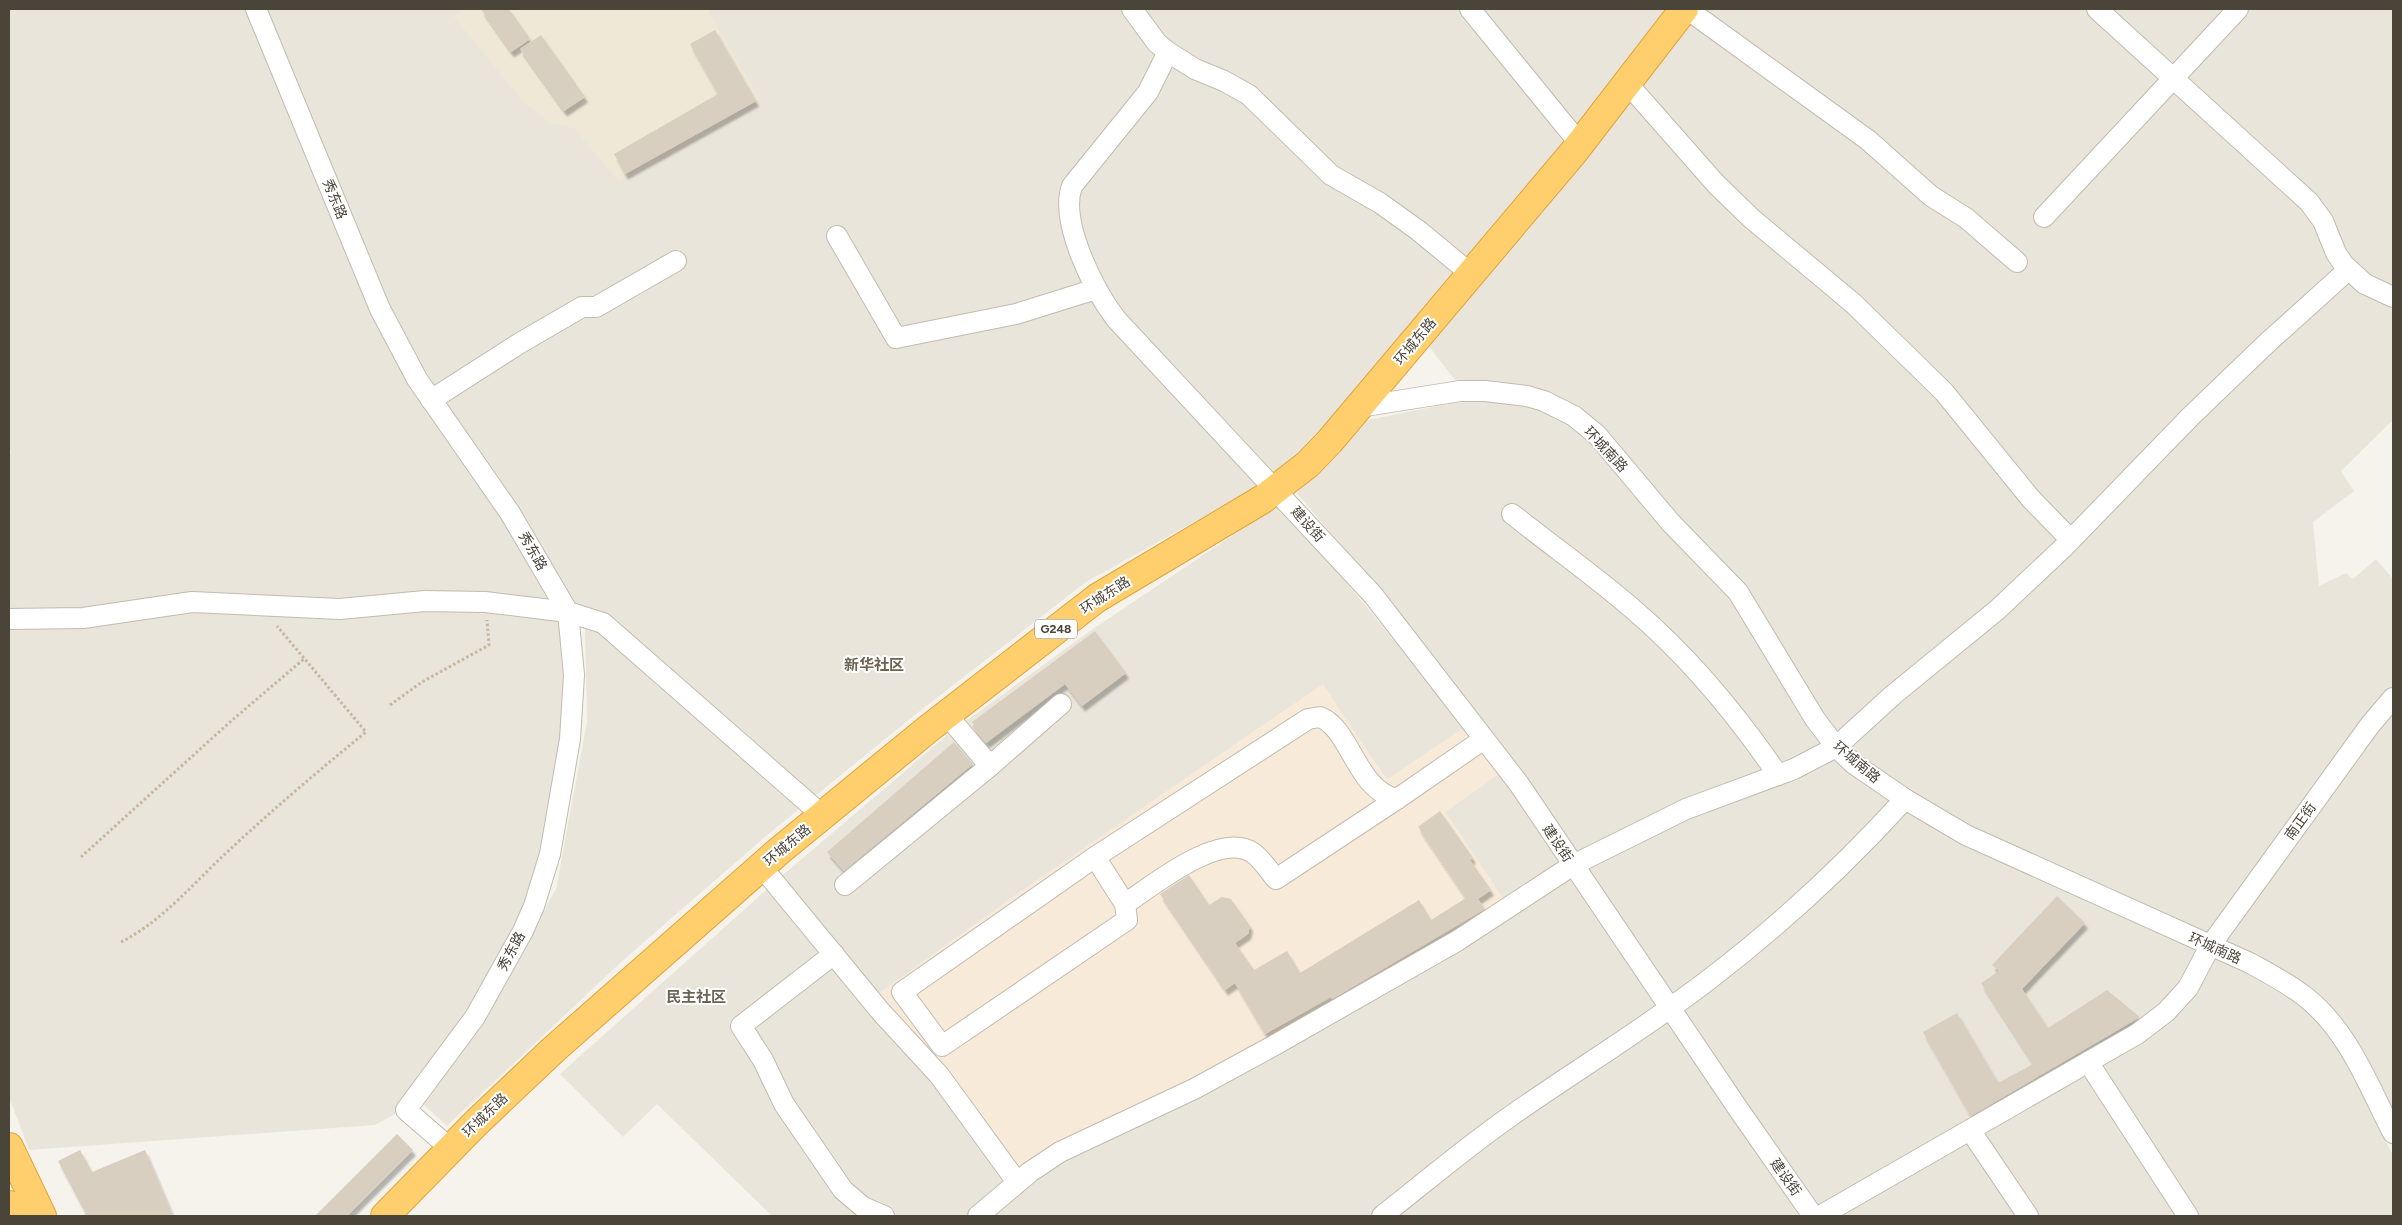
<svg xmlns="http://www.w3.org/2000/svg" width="2402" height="1225" font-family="Figtree,'Noto Sans SC',sans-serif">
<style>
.residential{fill:#eae5da}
.commercial{fill:#f7ead8}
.education{fill:#efe8d6}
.building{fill:#d8cfc1;filter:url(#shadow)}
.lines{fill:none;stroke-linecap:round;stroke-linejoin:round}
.minor-casing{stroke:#c2bbae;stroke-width:22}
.highway-casing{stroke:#e0a43c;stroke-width:30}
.path{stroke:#c4b79f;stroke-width:3;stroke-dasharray:2.5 2.5;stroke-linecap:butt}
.minor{stroke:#fff;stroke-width:20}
.highway{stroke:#ffcf6e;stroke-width:28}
.labels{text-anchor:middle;stroke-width:4;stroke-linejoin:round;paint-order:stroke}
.shield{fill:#fff;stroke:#817c74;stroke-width:1}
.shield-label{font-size:12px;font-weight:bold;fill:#4b4439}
.street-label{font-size:14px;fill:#4b4439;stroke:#fff}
.neighbourhood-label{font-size:15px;font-weight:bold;fill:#6e6250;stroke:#fff}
</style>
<defs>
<filter id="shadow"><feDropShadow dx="3" dy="5.5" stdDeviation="1" flood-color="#0004"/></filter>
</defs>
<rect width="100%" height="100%" fill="#f6f3ec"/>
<g class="residential">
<polygon points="9,9 250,9 375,311 506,516 562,614 568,707 544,852 528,903 470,1014 397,1113 375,1125 29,1150 9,1097 9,454 11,453 9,443"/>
<polygon points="260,9 1461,9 1565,144 1336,415 1298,456 1255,488 1086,582 916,714 766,836 620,963 447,1126 421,1102 473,1035 556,889 587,722 585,628 540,543 403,341"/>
<polygon points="1479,9 1672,9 1578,134"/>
<polygon points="1696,9 2393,9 2393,420 2341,471 2354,491 2313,522 2319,586 2346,573 2353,579 2376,559 2393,579 2393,687 2207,935 1969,829 1843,746 1743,589 1577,411 1459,385 1423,339"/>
<polygon points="1461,401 1484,401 1525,406 1541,411 1568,425 1589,442 1663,530 1730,598 1806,725 1832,758 1848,772 1899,808 1961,844 2246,973 2298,1004 2315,1019 2337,1047 2393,1155 2393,1216 1822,1216 1379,591 1297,493 1364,421"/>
<polygon points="1281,503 1465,727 1387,780 1322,685 1013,897 877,995 783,875 951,732 1093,629"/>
<polygon points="2393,706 2393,1120 2351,1039 2219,941"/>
<polygon points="1500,773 1805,1216 772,1216 657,1104 623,1137 560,1074 773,884 869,1003 1506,903 1445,812"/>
</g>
<polygon class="commercial" points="1323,684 1386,780 1465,727 1500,773 1445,812 1506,903 1228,1066 1017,1176 877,995 1013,897"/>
<polygon class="education" points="465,9 707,9 761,102 619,182 575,129 551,123 524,103 454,17"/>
<g class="building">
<polygon points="481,9 509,9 530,39 511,52"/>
<polygon points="715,30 756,101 625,174 614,154 718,94 690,44"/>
<polygon points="541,35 585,97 564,111 520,49"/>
<polygon points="1095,631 1126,673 1082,706 1065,684 986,743 972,727 974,725 972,722"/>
<polygon points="954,742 973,764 844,871 827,852"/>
<polygon points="1440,811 1473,858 1470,860 1491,890 1478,899 1485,909 1332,999 1331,997 1265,1034 1235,983 1225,990 1160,894 1189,875 1209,905 1222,897 1231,899 1250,926 1248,934 1235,943 1254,970 1287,951 1300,973 1419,900 1431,920 1466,898 1418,827"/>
<polygon points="2057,896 2085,923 2022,989 2048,1028 2107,990 2140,1017 1971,1116 1923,1032 1957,1013 1998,1083 2033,1064 1981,983 1999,971 1992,965"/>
<polygon points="397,1134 413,1150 347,1216 315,1216"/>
<polygon points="80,1150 92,1172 145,1150 173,1216 87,1216 58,1161"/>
</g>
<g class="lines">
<defs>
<g id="minor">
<polyline points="256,9 380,309 417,379 510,513 568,612 574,675 570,739 550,854 534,906 523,931 475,1017 406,1110 451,1149"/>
<polyline points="1132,9 1157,43 1168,52 1195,69 1224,81 1249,95 1331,175 1380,203 1419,231 1471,274"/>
<polyline points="1470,9 1580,144"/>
<polyline points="1687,9 1868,140 1931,196 1966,218 2017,262"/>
<polyline points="2097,9 2309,202 2323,221 2336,253 2344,265 2365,284 2393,297"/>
<path d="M1168,52l-20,40 -76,94c-13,36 22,104 44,133l257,276 146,189 220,326 74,106"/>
<polyline points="1627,83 1716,184 1751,218 1854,304 1944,392 2031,499 2071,540"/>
<polyline points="2044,217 2238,9"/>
<polyline points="837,236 896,338 1016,314 1096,289"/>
<polyline points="431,400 520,343 582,307 596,307 676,261"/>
<path d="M1359,407l101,-16h25l42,5 17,5 30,15 23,19 74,88 67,69 77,127 21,28 18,17 51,35 61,36 284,128c18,10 37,20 53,32 45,34 65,90 90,138"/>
<path d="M1512,514c40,32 83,62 122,96 55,47 103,105 144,165"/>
<polyline points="9,619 83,618 192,602 340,609 425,601 485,602 568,612 603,623 822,815"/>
<polyline points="946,714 990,766"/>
<path d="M1095,857l-193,135 40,54 185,-126 -2,-16 -30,-47 213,-138 12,-2c31,12 36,73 77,82"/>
<polyline points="761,866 881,1012 939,1075 1017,1182"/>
<polyline points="845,885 990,766 1061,704"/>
<path d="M1125,904c27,-18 95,-74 128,-51 9,6 16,18 23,26l121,-80 87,-60"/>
<polyline points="834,954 741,1026 763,1060 784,1104 843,1190 863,1207 884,1216"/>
<polyline points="2088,1062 2188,1216"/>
<polyline points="1970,1130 2028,1216"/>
<polyline points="978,1216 1030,1172 1060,1152 1194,1089 1273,1046 1457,941 1573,865 1686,809 1794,769 1836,747 1893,695 1997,610 2063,548 2190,417 2266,344 2348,270"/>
<path d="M1382,1216c42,-33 82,-67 126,-98 65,-46 135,-88 199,-137 71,-54 138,-116 198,-182"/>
<polyline points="1820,1216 2137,1034 2166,1012 2188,988 2210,946 2370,725 2393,698"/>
</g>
<g id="highway">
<polyline points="9,1147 42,1216"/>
<polyline points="9,1205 15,1216"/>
<polyline points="385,1216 475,1124 553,1050 779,851 928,729 1097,598 1263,499 1308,464 1330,441 1573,153 1684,9"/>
</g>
</defs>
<use href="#minor" class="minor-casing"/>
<use href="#highway" class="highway-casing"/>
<g class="path">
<polyline points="390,705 422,682 489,645 487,620"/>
<polyline points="81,857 230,722 305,658"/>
<path d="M121,942c40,-20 72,-58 104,-88 46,-43 93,-83 141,-122l-89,-106"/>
</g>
<use href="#minor" class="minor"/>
<use href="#highway" class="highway"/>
</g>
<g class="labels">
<rect class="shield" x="1035" y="619.5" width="42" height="19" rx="4"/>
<g class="shield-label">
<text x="1056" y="633">G248</text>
</g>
<g class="street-label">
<text transform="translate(335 199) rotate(68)" y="5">秀东路</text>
<text transform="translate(1415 341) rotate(-50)" y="5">环城东路</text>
<text transform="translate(1606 449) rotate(47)" y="5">环城南路</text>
<text transform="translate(1308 524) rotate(48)" y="5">建设街</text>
<text transform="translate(533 551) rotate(60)" y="5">秀东路</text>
<text transform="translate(1105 595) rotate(-33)" y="5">环城东路</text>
<text transform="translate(1857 762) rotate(40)" y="5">环城南路</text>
<text transform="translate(2300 821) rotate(-54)" y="5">南正街</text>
<text transform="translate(1558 843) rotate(56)" y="5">建设街</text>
<text transform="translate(787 845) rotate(-40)" y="5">环城东路</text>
<text transform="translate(2215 948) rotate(24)" y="5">环城南路</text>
<text transform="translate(511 951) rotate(-62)" y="5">秀东路</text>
<text transform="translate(485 1115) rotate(-44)" y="5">环城东路</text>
<text transform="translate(1786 1177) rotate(55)" y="5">建设街</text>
</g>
<g class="neighbourhood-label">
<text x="874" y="670">新华社区</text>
<text x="696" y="1002">民主社区</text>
</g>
</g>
<rect width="2402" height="1225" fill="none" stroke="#4b4439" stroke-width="20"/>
</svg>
